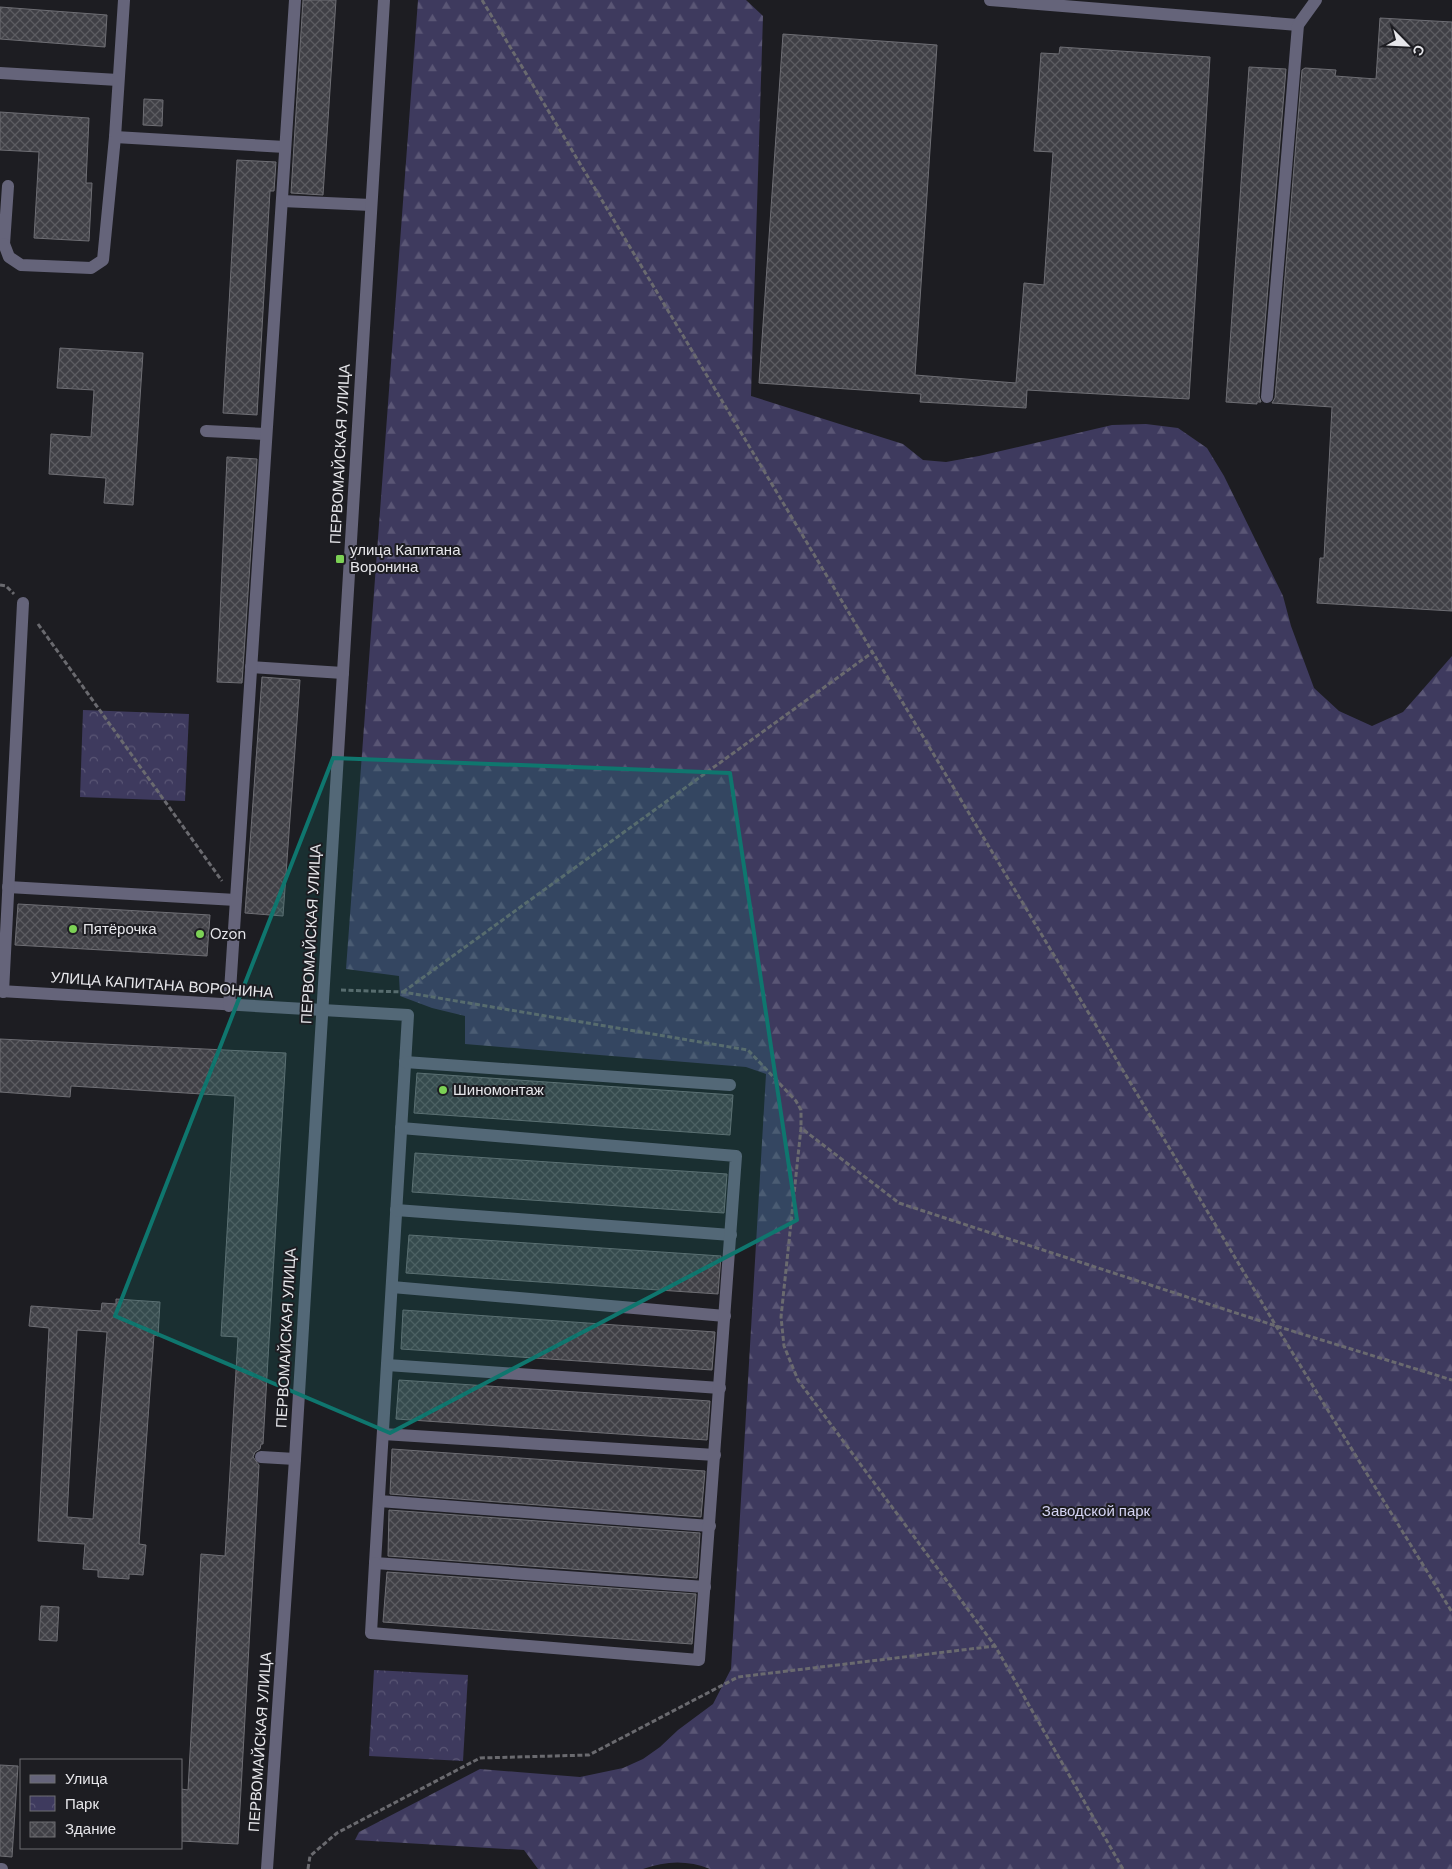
<svg xmlns="http://www.w3.org/2000/svg" width="1452" height="1869" viewBox="0 0 1452 1869" font-family="'DM Sans',sans-serif">
<style>
.forest{fill:url(#forest-firs)}
.park{fill:url(#park-crowns)}
.building{fill:url(#building-cross-hatch);stroke:#6e6e74;fill-rule:evenodd}
.lines{fill:none;stroke-linecap:round;stroke-linejoin:round}
.path{stroke:#6a6a6f;stroke-width:3;stroke-dasharray:5 2.5;stroke-linecap:butt}
.minor{stroke:#65647a;stroke-width:12}
.marked{fill:#0f766e;fill-opacity:0.2;stroke:#0f766e;stroke-width:4;stroke-linejoin:round}
.poi-dot{fill:#7cd155;stroke:#1d1d22;stroke-width:2}
.labels{text-anchor:middle;stroke-width:4;stroke-linejoin:round;paint-order:stroke}
.street-label{font-size:15px;fill:#e7e7eb;stroke:#1d1d22}
.poi-label{font-size:15px;fill:#e7e7eb;stroke:#1d1d22;text-anchor:start}
.park-label{font-size:15px;fill:#d5d4f3;stroke:#1d1d22}
</style>
<defs>
<pattern id="forest-firs" width="22" height="20" patternUnits="userSpaceOnUse" patternTransform="scale(1.25)"><rect width="22" height="20" fill="#3e3a5e"/><path d="M5 1l3.5 6h-7zM16 11l3.5 6h-7z" fill="#5a5675"/></pattern>
<pattern id="park-crowns" width="20" height="18" patternUnits="userSpaceOnUse" patternTransform="scale(1.25)"><rect width="20" height="18" fill="#3e3a5e"/><path d="M2 6a3 3 0 1 1 6 0M12 15a3 3 0 1 1 6 0" fill="none" stroke="#5a5675"/></pattern>
<pattern id="building-cross-hatch" width="8" height="8" patternUnits="userSpaceOnUse" patternTransform="scale(1.25)"><rect width="8" height="8" fill="#404046"/><path d="M0 0l8 8M0 8l8-8" fill="none" stroke="#5c5c61"/></pattern>
</defs>
<rect width="100%" height="100%" fill="#1d1d22"/>
<!-- forest -->
<path class="forest" d="M418,0H746L763,16L751,396L903,444L923,460L946,462L979,456L1112,425L1146,424L1178,428L1207,448L1224,476L1283,596L1291,626L1314,688L1339,711L1372,726L1403,712L1452,656V1869H710C687,1860 666,1861 643,1869H538L524,1850L355,1840L359,1832L480,1769L580,1777L623,1768L643,1759L660,1747L678,1730L713,1704L731,1669L766,1074L746,1067L465,1044V1016L432,1008L400,996L399,976L346,969Z"/>
<!-- park -->
<g class="park">
<polygon points="83,710 189,714 185,801 80,797"/>
<polygon points="374,1670 468,1675 463,1761 369,1756"/>
</g>
<!-- building -->
<g class="building">
<polygon points="303,0 336,0 323,195 291,193"/>
<polygon points="0,7 107,15 105,47 0,39"/>
<polygon points="1380,18 1452,22 1452,611 1317,603 1320,558 1324,558 1332,407 1272,403 1275,398 1302,70 1305,68 1336,70 1335,76 1376,79"/>
<polygon points="783,34 937,45 915,375 1016,383 1024,283 1044,285 1053,152 1034,151 1041,53 1059,54 1060,47 1210,57 1189,399 1027,390 1026,408 920,402 921,394 759,383"/>
<polygon points="1249,67 1286,69 1259,396 1261,402 1257,402 1257,404 1226,402"/>
<polygon points="144,99 163,100 162,126 143,125"/>
<polygon points="0,112 89,118 86,183 92,183 89,241 34,238 39,152 0,150"/>
<polygon points="237,160 276,162 274,191 270,191 257,415 223,413"/>
<polygon points="60,348 143,353 133,505 104,503 106,478 49,474 51,434 91,437 94,390 57,388"/>
<polygon points="227,457 257,459 242,683 217,682"/>
<polygon points="262,677 300,680 283,916 245,913"/>
<polygon points="18,904 210,915 207,956 15,945"/>
<polygon points="0,1039 286,1053 263,1444 261,1444 260,1449 255,1452 253,1457 259,1465 238,1844 181,1841 181,1789 188,1790 201,1554 225,1556 238,1337 221,1336 235,1096 71,1086 70,1097 0,1092"/>
<polygon points="417,1073 733,1095 730,1135 414,1113"/>
<polygon points="415,1153 727,1174 724,1213 412,1192"/>
<polygon points="409,1235 721,1256 718,1294 406,1273"/>
<path d="M116,1299L160,1302L158,1336L154,1335L139,1544L146,1545L143,1575L129,1574V1579L98,1577V1570L83,1569L85,1544L38,1541L49,1328L29,1326L31,1306L101,1311L102,1303L116,1304ZM77,1330L107,1332L93,1519L67,1517Z"/>
<polygon points="403,1310 715,1332 712,1370 401,1349"/>
<polygon points="399,1380 710,1401 707,1440 396,1419"/>
<polygon points="392,1449 705,1471 701,1517 390,1494"/>
<polygon points="389,1510 700,1533 697,1578 388,1556"/>
<polygon points="387,1572 696,1594 692,1644 383,1622"/>
<polygon points="41,1606 59,1607 57,1641 39,1640"/>
<polygon points="0,1765 18,1766 12,1857 0,1856"/>
</g>
<g class="lines">
<!-- path -->
<g class="path">
<polyline points="482,0 1276,1326 1452,1612"/>
<polyline points="0,585 6,586 14,594"/>
<polyline points="38,624 222,881"/>
<polyline points="341,990 403,992 748,1050 796,1101 801,1110 801,1128"/>
<polyline points="403,992 873,652"/>
<polyline points="308,1869 310,1856 337,1833 480,1758 589,1755 738,1677 995,1646"/>
<polyline points="1123,1869 995,1646 798,1380 784,1346 781,1317 801,1128 899,1203 1276,1326 1452,1380"/>
</g>
<!-- minor -->
<g class="minor">
<polyline points="990,0 1298,25"/>
<polyline points="0,73 118,80"/>
<polyline points="115,137 285,147"/>
<polyline points="282,201 371,205"/>
<polyline points="0,244 4,244 8,186"/>
<polyline points="4,244 9,257 21,265 91,268 103,260 115,137 124,0"/>
<polyline points="1267,397 1298,25 1316,0"/>
<polyline points="206,431 266,434"/>
<polyline points="251,667 343,673"/>
<polyline points="8,887 236,900"/>
<polyline points="0,991 408,1015 375,1563 705,1587"/>
<polyline points="3,992 23,603"/>
<polyline points="229,1006 295,0"/>
<polyline points="405,1062 730,1085"/>
<polyline points="396,1210 731,1235"/>
<polyline points="392,1287 725,1316"/>
<polyline points="387,1365 720,1388"/>
<polyline points="383,1434 715,1455"/>
<polyline points="261,1457 295,1459"/>
<polyline points="379,1501 710,1526"/>
<polyline points="375,1563 371,1633 699,1660 736,1156 401,1128"/>
<polyline points="0,1869 2,1869"/>
<polyline points="267,1869 295,1459 384,0"/>
</g>
</g>
<!-- marked area -->
<path class="marked" d="M333,758L730,773L797,1220L390,1433L115,1316Z"/>
<!-- markers -->
<g class="poi-dot">
<rect x="335" y="554" width="10" height="10" rx="2.5"/>
<circle cx="73" cy="929" r="5"/>
<circle cx="200" cy="934" r="5"/>
<circle cx="443" cy="1090" r="5"/>
</g>
<g class="labels">
<!-- street labels -->
<g class="street-label">
<text transform="translate(340 454) rotate(-87)" y="5">ПЕРВОМАЙСКАЯ УЛИЦА</text>
<text transform="translate(311 934) rotate(-87)" y="5">ПЕРВОМАЙСКАЯ УЛИЦА</text>
<text transform="translate(162 985) rotate(4)" y="5">УЛИЦА КАПИТАНА ВОРОНИНА</text>
<text transform="translate(286 1338) rotate(-87)" y="5">ПЕРВОМАЙСКАЯ УЛИЦА</text>
<text transform="translate(260 1742) rotate(-86)" y="5">ПЕРВОМАЙСКАЯ УЛИЦА</text>
</g>
<!-- poi labels -->
<g class="poi-label">
<text x="350" y="555">улица Капитана<tspan x="350" dy="17">Воронина</tspan></text>
<text x="83" y="934">Пятёрочка</text>
<text x="210" y="939">Ozon</text>
<text x="453" y="1095">Шиномонтаж</text>
</g>
<!-- park labels -->
<g class="park-label">
<text x="1096" y="1516">Заводской парк</text>
</g>
</g>
<!-- legend -->
<rect x="20" y="1759" width="162" height="90" fill="#1d1d22" stroke="#6e6e72"/>
<rect x="30" y="1775" width="25" height="8" fill="#65647a" stroke="#6e6e72"/>
<text x="65" y="1784" font-size="15" fill="#e7e7eb">Улица</text>
<rect x="30" y="1796" width="25" height="15" fill="url(#park-crowns)" stroke="#6e6e72"/>
<text x="65" y="1809" font-size="15" fill="#e7e7eb">Парк</text>
<rect x="30" y="1822" width="25" height="15" fill="url(#building-cross-hatch)" stroke="#6e6e72"/>
<text x="65" y="1834" font-size="15" fill="#e7e7eb">Здание</text>
<!-- north arrow -->
<g transform="translate(1407 45) rotate(114)" stroke="#1d1d22" stroke-width="4" paint-order="stroke">
<path d="M0-4L9 19L0 12L-9 19Z" fill="#e7e7eb"/>
<text y="-8" font-size="14" font-weight="bold" text-anchor="middle" fill="#e7e7eb">С</text>
</g>
</svg>
